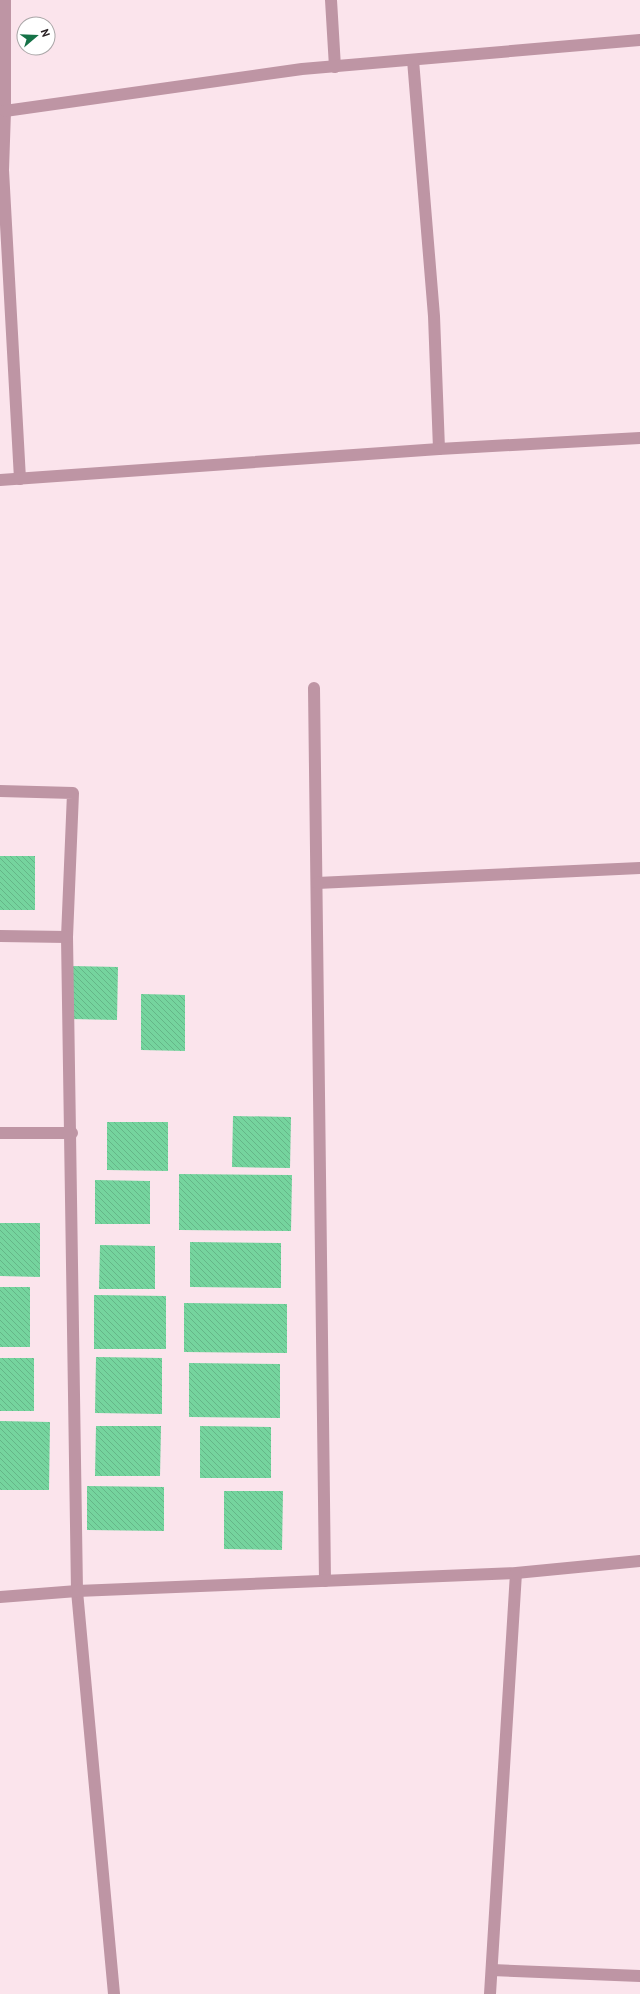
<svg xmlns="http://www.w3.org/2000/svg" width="640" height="1994" viewBox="0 0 640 1994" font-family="'PT Sans',sans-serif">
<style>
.building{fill:url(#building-back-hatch)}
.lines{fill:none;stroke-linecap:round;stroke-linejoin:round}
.minor{stroke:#be95a4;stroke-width:12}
</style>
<defs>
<pattern id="building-back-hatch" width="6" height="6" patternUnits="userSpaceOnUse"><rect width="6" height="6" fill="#75d49e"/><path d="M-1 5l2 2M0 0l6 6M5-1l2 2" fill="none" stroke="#65b688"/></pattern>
</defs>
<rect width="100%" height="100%" fill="#fbe4ec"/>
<!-- building -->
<g class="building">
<rect x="0" y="856" width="35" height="54"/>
<polygon points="72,966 118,967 117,1020 71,1019"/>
<polygon points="141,994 185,995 185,1051 141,1050"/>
<polygon points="233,1116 291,1117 290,1168 232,1167"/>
<polygon points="107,1122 168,1122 168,1171 107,1170"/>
<polygon points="179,1174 292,1175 291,1231 179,1230"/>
<polygon points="95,1180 150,1181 150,1224 95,1224"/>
<polygon points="0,1223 40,1223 40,1277 0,1276"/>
<polygon points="190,1242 281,1243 281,1288 190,1287"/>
<polygon points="100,1245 155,1246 155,1289 99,1289"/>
<rect x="0" y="1287" width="30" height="60"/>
<polygon points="94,1295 166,1296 166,1349 94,1349"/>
<polygon points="184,1303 287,1304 287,1353 184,1352"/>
<polygon points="96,1357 162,1358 162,1414 95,1413"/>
<rect x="0" y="1358" width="34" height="53"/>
<polygon points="189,1363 280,1364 280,1418 189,1417"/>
<polygon points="0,1421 50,1422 49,1490 0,1490"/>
<polygon points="96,1426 161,1426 160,1476 95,1476"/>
<polygon points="200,1426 271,1427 271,1478 200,1478"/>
<polygon points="87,1486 164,1487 164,1531 87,1530"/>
<polygon points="224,1491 283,1491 282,1550 224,1549"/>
</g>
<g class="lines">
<!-- minor -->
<g class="minor">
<polyline points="5,0 5,111 3,170 20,479"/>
<polyline points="331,0 335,67"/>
<polyline points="413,60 434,316 439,449"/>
<polyline points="5,111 302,69 640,40"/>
<polyline points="0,480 439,449 640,438"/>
<polyline points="314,688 325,1581"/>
<polyline points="0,791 73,793 67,937 77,1591 114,1994"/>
<polyline points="317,883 640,868"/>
<polyline points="0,936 67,937"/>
<polyline points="0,1133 72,1133"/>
<polyline points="0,1597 77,1591 516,1573 640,1561"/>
<polyline points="492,1970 640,1976"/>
<polyline points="490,1994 516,1573"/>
</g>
</g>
<!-- north arrow -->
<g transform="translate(36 36) rotate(71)"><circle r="19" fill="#ffffff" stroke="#a9a6a7"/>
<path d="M0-3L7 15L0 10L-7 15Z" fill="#157247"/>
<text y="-6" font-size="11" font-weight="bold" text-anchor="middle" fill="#292124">N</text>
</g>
</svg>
